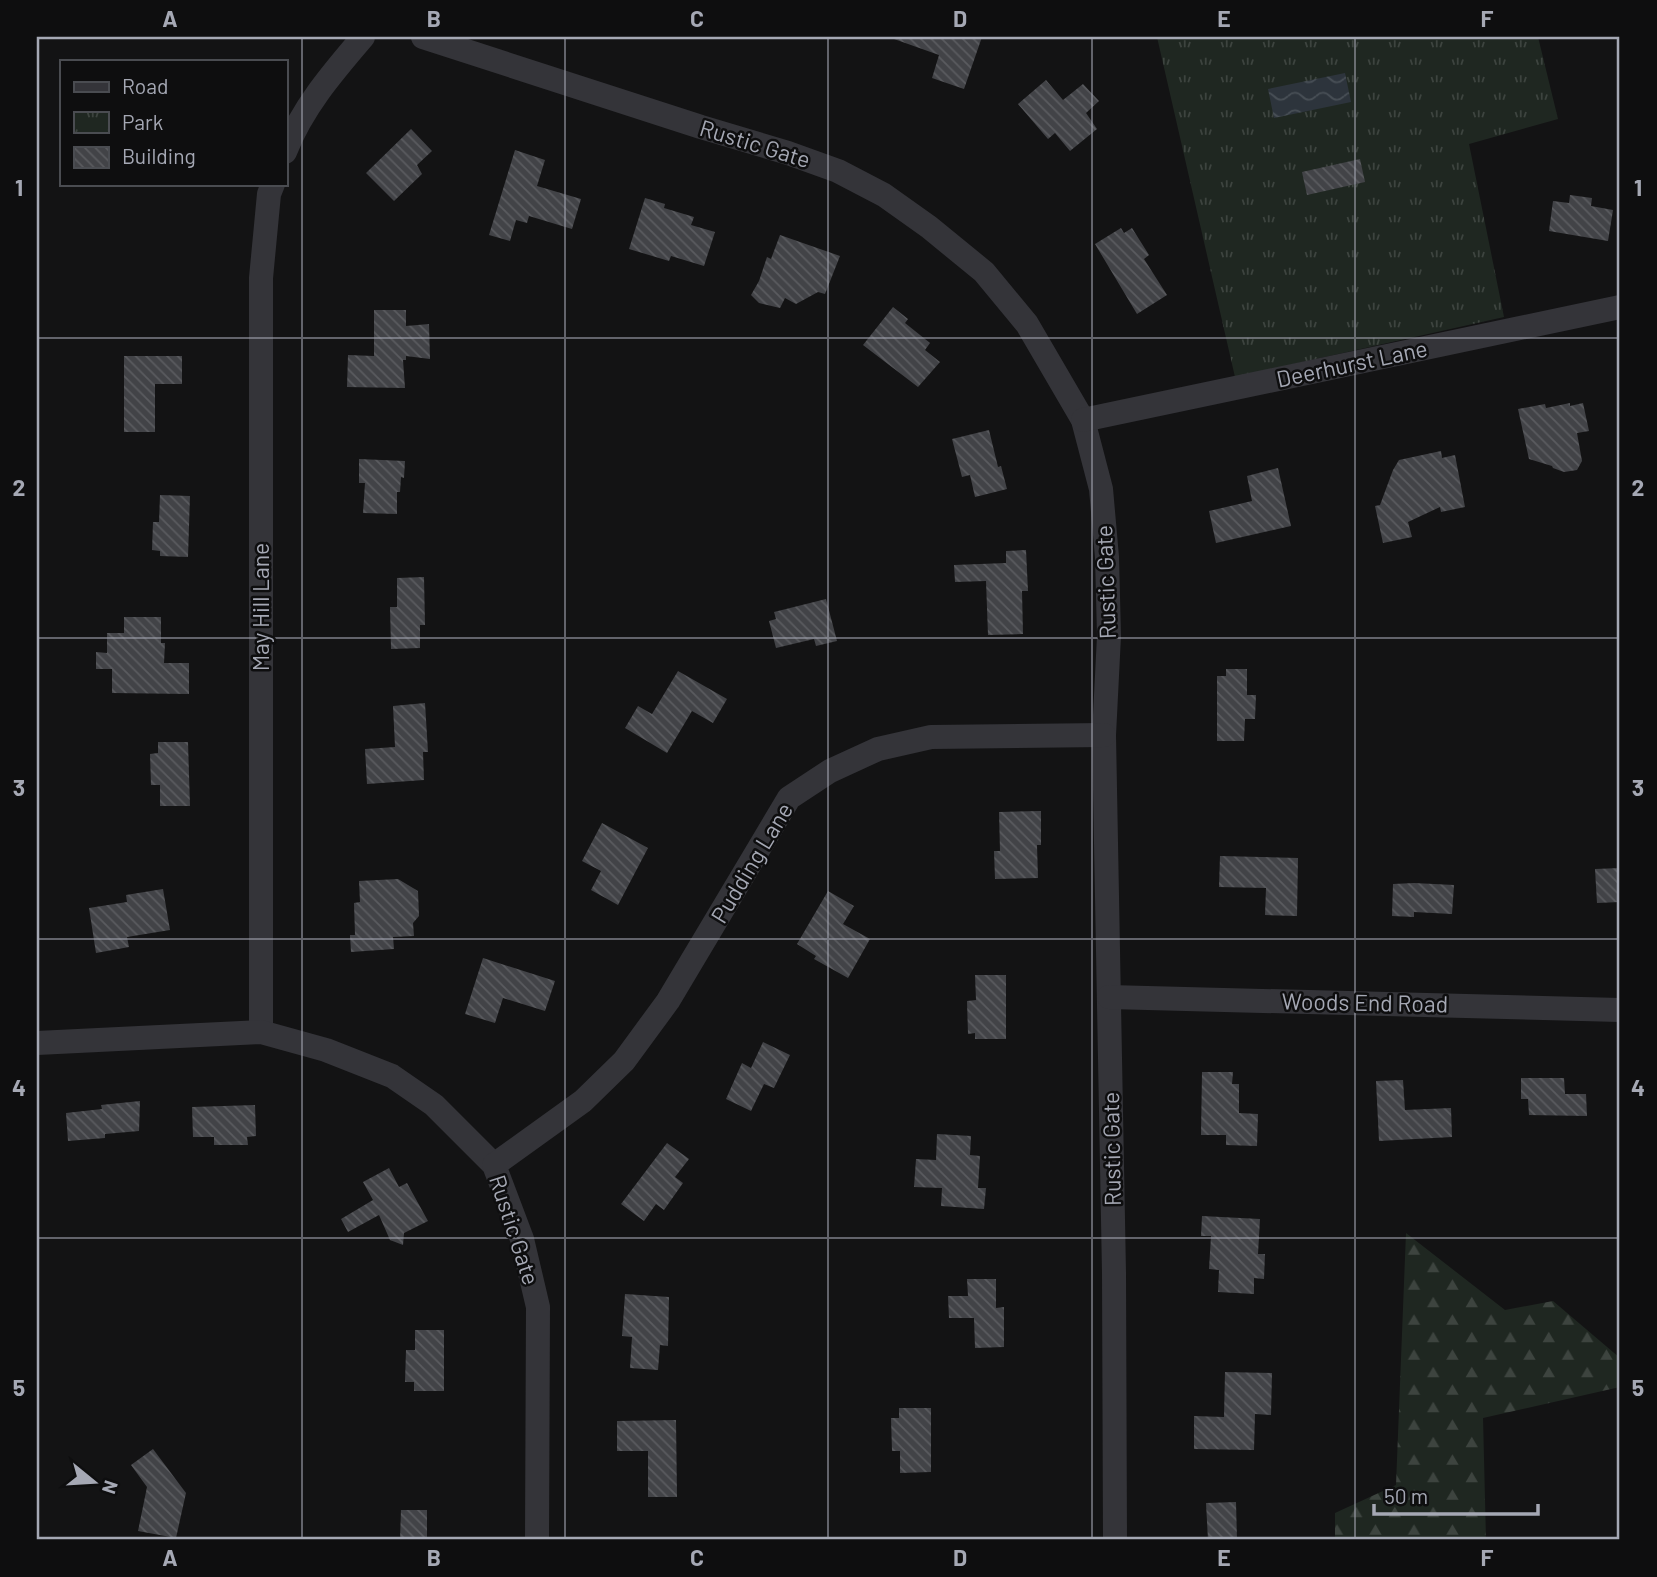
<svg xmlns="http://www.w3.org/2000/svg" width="1657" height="1577" viewBox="0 0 1657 1577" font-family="Barlow,sans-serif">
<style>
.forest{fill:url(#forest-firs)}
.park{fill:url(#park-tufts)}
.water{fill:url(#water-waves)}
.building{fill:url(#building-back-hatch)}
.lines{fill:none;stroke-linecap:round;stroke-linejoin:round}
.street{stroke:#343439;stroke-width:24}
.grid{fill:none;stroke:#a5a8b4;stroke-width:2;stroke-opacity:0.55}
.labels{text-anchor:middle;stroke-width:5;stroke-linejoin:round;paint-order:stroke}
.street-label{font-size:23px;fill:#a5a8b4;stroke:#0e0e0f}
.neatline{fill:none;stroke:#a5a8b4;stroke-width:2.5}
.grid-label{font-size:23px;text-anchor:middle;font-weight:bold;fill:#a5a8b4}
</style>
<defs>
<pattern id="forest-firs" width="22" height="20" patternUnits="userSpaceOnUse" patternTransform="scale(1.75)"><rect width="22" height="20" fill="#1f2721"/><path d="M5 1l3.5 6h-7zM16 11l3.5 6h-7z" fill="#3d443f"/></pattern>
<pattern id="park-tufts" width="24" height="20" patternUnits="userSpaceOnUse" patternTransform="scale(1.75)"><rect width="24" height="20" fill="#1f2721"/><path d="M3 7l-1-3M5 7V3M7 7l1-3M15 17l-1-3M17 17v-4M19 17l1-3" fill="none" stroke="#3d443f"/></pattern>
<pattern id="water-waves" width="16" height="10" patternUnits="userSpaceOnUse" patternTransform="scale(1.75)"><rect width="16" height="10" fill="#2d343c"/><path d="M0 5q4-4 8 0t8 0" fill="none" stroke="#484f56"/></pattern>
<pattern id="building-back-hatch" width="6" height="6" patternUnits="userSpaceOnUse" patternTransform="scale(1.75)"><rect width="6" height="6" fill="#424347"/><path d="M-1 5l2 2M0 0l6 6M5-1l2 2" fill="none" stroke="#5a5b5f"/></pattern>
</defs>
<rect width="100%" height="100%" fill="#131314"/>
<!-- forest -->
<polygon class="forest" points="1406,1233 1505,1310 1553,1301 1620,1358 1620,1387 1483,1418 1486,1540 1335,1540 1335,1513 1396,1485"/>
<!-- park -->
<polygon class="park" points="1157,37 1538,37 1558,119 1469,144 1504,317 1235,377"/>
<!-- water -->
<polygon class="water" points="1345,73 1351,102 1274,118 1268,89"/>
<!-- building -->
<g class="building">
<polygon points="894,37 982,37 964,89 932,78 939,55 894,39"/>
<polygon points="1046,80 1063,100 1083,84 1099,101 1086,113 1097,129 1070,151 1055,133 1048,139 1018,104"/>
<polygon points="411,129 432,151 417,165 422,174 394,201 366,173"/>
<polygon points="515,150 545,160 537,186 581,199 572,229 529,216 527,223 516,220 510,241 489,235"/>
<polygon points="1360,159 1365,182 1307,195 1302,172"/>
<polygon points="1570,195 1592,198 1591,206 1613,210 1608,241 1549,231 1553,201 1569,203"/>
<polygon points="645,198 665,204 664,208 694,217 691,225 715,232 704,266 671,256 669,261 629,249"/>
<polygon points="1121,228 1124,233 1132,228 1149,255 1144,259 1167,295 1137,314 1095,244"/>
<polygon points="780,235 840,256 825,294 818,292 796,304 785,298 780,308 759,303 751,295 759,281 767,257 771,259"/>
<polygon points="893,307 908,319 905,323 930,343 925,350 940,362 918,387 863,345"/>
<polygon points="374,310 406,310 406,326 429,324 430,359 406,356 406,360 403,360 405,388 347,387 348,355 374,356"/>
<polygon points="124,356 182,356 182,384 155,384 155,432 124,432"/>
<polygon points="1570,403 1570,406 1583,403 1589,431 1577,433 1582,461 1577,470 1564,472 1553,468 1552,466 1529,459 1518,409 1545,404 1546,408"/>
<polygon points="989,430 998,467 1001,466 1007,489 975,497 970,475 962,477 952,439"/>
<polygon points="1441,451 1442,458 1455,455 1465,507 1441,512 1440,507 1408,522 1412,537 1383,543 1375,506 1380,505 1393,470 1399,460"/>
<polygon points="359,459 405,461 404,478 401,477 400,492 397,492 397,514 363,513 365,483 359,483"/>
<polygon points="1278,468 1291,526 1216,543 1209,511 1252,501 1247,476"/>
<polygon points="160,495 190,496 188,557 160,556 160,551 152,550 153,522 159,522"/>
<polygon points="1026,550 1028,591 1022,591 1023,634 988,635 986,581 955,582 954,565 1006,563 1006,551"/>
<polygon points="424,577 425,625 420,625 420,648 391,649 390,607 397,607 397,578"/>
<polygon points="826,599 837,641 816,646 814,639 776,648 769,621 776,619 774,612"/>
<polygon points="124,617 161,617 161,643 165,643 164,663 189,663 189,694 112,693 112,669 96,669 96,652 107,653 107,633 124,633"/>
<polygon points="1226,669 1247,669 1247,695 1256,695 1255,719 1245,719 1244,741 1217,741 1217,676 1226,676"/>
<polygon points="678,671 727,699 713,723 692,711 667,753 625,728 638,706 652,714"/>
<polygon points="425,703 428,752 423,752 424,780 367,784 365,749 395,747 393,706"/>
<polygon points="158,742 188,742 190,806 160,806 160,785 151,785 150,754 158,753"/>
<polygon points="1041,811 1041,845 1037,845 1038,878 995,879 994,851 1000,851 999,812"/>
<polygon points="602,823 648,848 618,905 591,890 601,871 582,861"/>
<polygon points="1220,856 1298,858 1297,916 1265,915 1266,888 1219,887"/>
<polygon points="1620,868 1620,902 1597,903 1595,869"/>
<polygon points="398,879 418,891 419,916 413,923 414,936 393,937 394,949 351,952 350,935 355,935 354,903 360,902 359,881"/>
<polygon points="1414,883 1454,885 1452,914 1414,912 1414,917 1392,916 1393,884"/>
<polygon points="163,889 170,930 127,937 129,947 96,953 89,908 127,902 126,895"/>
<polygon points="828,891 854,906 843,924 870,939 848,978 814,959 816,956 797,944"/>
<polygon points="483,958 555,981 545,1011 503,998 495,1023 465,1014"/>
<polygon points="975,975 1006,975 1006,1039 975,1039 975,1033 968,1034 967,1001 976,1000"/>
<polygon points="763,1042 790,1055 774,1088 764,1084 751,1111 726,1099 742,1063 751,1068"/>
<polygon points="1202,1072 1233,1072 1232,1084 1239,1084 1239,1113 1258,1114 1257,1146 1226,1145 1226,1135 1201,1135"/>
<polygon points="1521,1078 1564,1078 1565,1094 1586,1094 1587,1116 1529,1115 1528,1099 1521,1099"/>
<polygon points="1403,1080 1405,1110 1451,1108 1452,1137 1379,1141 1376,1081"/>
<polygon points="140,1101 139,1131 105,1134 105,1138 68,1141 66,1113 102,1109 101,1105"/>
<polygon points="255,1105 256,1136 247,1137 248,1145 214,1145 214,1137 193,1137 192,1107"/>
<polygon points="937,1134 971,1136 970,1155 980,1156 978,1188 986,1188 984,1209 941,1206 942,1188 914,1187 916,1159 936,1160"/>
<polygon points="667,1143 689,1159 675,1177 683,1183 664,1210 656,1204 644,1221 621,1204"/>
<polygon points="389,1168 399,1187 407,1183 428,1221 404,1233 403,1245 390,1240 379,1215 348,1232 341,1219 373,1200 363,1182"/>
<polygon points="1202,1216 1260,1219 1258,1254 1265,1254 1264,1279 1254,1278 1254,1294 1218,1292 1219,1270 1209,1269 1211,1236 1201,1236"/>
<polygon points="967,1279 996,1279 996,1308 1004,1307 1004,1347 975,1348 974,1318 949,1318 948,1296 968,1296"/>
<polygon points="625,1294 669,1297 668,1346 660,1345 658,1370 630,1368 632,1337 622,1336"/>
<polygon points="415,1330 444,1330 444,1391 414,1391 414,1382 405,1382 406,1350 415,1350"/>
<polygon points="1225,1372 1272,1373 1271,1415 1255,1414 1254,1450 1194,1449 1194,1416 1224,1417"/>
<polygon points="899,1408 931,1408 931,1472 900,1473 900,1451 892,1451 891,1418 899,1418"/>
<polygon points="676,1420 677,1497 648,1497 648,1451 617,1451 617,1421"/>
<polygon points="153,1449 186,1493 176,1538 138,1531 147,1487 131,1465"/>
<polygon points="1236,1502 1237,1540 1208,1540 1206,1503"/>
<polygon points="401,1510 427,1510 427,1540 400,1540"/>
</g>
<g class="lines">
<!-- street -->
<g class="street">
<polyline points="423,37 701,127 788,153 838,171 884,195 929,227 984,272 1027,324 1083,420 1101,489 1107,557 1109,636 1104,735 1114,1273 1115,1540"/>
<path d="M285,152C302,108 333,72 363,37"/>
<polyline points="1083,420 1620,307"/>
<polyline points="1109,997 1620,1010"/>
<polyline points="261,1032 261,278 269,194 273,184"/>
<polyline points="37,1043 261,1032 326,1050 392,1076 434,1105 494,1165 522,1239 538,1307 537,1540"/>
<polyline points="494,1165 583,1101 624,1061 668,1001 789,798 830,771 878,749 931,737 1104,735"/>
</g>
</g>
<!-- grid -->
<path class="grid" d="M302,37V1540M565,37V1540M828,37V1540M1092,37V1540M1355,37V1540M37,338H1620M37,638H1620M37,939H1620M37,1238H1620"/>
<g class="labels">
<!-- street labels -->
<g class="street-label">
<text transform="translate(755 144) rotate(17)" y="8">Rustic Gate</text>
<text transform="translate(1352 364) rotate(-12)" y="8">Deerhurst Lane</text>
<text transform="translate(1106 582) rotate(-92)" y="8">Rustic Gate</text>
<text transform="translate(261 607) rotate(-90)" y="8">May Hill Lane</text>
<text transform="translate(752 863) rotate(-59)" y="8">Pudding Lane</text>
<text transform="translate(1365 1003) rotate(1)" y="8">Woods End Road</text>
<text transform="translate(1112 1149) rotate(-91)" y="8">Rustic Gate</text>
<text transform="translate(514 1230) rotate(72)" y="8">Rustic Gate</text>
</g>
</g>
<!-- border -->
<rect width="1657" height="1577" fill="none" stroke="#0e0e0f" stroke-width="77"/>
<!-- legend -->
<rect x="60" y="60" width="228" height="126" fill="#0e0e0f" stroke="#4a4c51" stroke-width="2"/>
<rect x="74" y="82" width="35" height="10" fill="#343439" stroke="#4a4c51" stroke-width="2"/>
<text x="122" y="94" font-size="21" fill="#a5a8b4">Road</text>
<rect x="74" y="112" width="35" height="21" fill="url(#park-tufts)" stroke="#4a4c51" stroke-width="2"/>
<text x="122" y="130" font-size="21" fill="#a5a8b4">Park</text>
<rect x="74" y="147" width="35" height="21" fill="url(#building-back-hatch)" stroke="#4a4c51" stroke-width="2"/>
<text x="122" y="164" font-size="21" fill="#a5a8b4">Building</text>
<!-- north arrow -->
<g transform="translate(94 1482) rotate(108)" stroke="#0e0e0f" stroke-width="5" paint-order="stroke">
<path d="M0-5L12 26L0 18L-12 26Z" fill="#a5a8b4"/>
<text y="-10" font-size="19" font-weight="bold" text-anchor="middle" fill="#a5a8b4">N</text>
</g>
<!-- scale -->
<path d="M1374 1504v10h164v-10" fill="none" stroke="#a5a8b4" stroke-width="3.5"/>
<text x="1384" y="1504" font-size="21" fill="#a5a8b4" stroke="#0e0e0f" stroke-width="5" paint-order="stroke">50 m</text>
<rect x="38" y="38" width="1580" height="1500" class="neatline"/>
<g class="grid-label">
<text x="170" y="27">A</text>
<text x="434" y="27">B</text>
<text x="697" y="27">C</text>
<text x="960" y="27">D</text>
<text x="1224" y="27">E</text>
<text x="1487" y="27">F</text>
<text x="19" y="196">1</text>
<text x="1638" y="196">1</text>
<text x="19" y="496">2</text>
<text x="1638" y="496">2</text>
<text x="19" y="796">3</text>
<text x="1638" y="796">3</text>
<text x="19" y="1096">4</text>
<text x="1638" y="1096">4</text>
<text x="19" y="1396">5</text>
<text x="1638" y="1396">5</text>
<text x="170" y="1566">A</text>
<text x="434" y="1566">B</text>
<text x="697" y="1566">C</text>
<text x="960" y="1566">D</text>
<text x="1224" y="1566">E</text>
<text x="1487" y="1566">F</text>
</g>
</svg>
